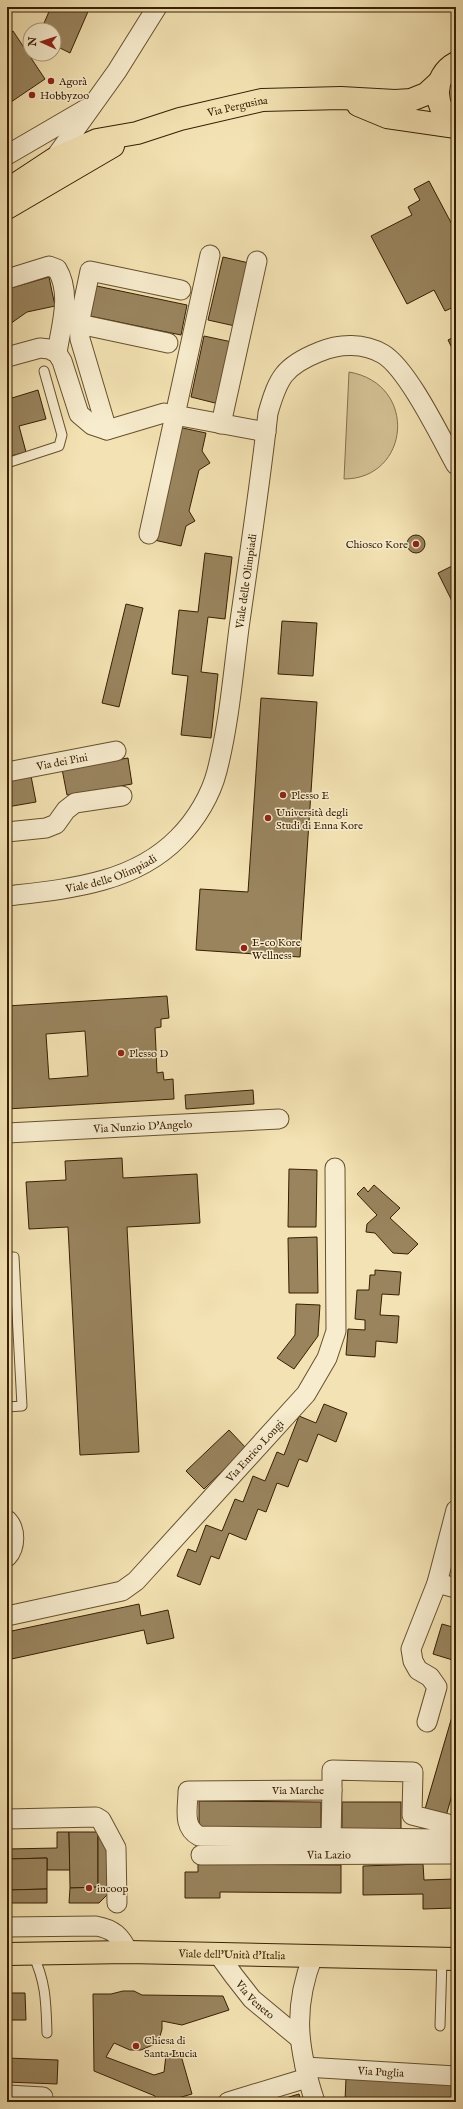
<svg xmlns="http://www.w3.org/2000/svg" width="463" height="2109" viewBox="0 0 463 2109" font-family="'IM FELL English',serif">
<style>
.green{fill:#d3c195;stroke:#86704c}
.building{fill:#99845e;stroke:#381f02;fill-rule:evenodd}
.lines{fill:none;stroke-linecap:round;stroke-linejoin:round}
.service-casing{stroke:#67502e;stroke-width:11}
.minor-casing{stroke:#67502e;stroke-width:21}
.primary-casing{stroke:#381f02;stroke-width:24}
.service{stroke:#f7ecce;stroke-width:9}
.minor{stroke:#f7ecce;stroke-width:19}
.primary{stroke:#f3e2b3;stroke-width:22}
.poi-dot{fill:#8f2418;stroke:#f7ecce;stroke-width:1.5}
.labels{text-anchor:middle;stroke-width:3;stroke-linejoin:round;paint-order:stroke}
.poi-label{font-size:11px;fill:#381f02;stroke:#f7ecce;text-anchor:start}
.street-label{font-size:11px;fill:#381f02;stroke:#f7ecce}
</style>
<rect width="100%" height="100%" fill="#f3e2b3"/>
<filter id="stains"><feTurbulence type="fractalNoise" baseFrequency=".005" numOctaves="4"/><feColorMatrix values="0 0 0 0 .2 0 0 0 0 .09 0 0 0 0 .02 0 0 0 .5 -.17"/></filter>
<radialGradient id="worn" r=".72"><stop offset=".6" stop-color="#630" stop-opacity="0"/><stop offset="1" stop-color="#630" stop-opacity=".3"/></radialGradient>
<!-- green -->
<path class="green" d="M349,372C419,384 410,479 344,479Z"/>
<!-- building -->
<g class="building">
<polygon points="51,7 90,7 70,53 54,45 54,30 41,30"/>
<polygon points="13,31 45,79 11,102 7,95 7,35"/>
<polygon points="429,181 456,232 456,306 445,311 434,290 407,304 371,236 412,215 408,207 420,200 414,189"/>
<polygon points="223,257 249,263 235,326 208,320"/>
<polygon points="49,277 55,306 27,312 7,326 7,291 11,288"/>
<polygon points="92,285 187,305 181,335 85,315"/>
<polygon points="204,336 232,342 219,404 191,397"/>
<polygon points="456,336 456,356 448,340"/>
<polygon points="7,382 12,398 38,390 46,419 19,426 26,452 7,457"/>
<polygon points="178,427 206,433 202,451 210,463 199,470 189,511 195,521 186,526 181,546 154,540"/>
<circle cx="416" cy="544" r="9"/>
<polygon points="205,553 232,557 225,619 208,617 201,672 218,674 211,738 181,735 188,676 172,674 179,610 198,612"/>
<polygon points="456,564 456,609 438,573"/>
<polygon points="126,604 143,608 119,707 102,703"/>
<polygon points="282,621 317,623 313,676 278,674"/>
<polygon points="261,698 317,702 300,957 196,950 200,889 248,892"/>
<polygon points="128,758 132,784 67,795 62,769"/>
<polygon points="31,776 36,802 7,807 7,781"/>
<path d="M167,996L169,1018L161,1019V1027L155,1028L157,1073L163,1072L164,1080L173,1079L174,1099L7,1109V1006ZM85,1031L88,1076L49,1079L46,1034Z"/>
<polygon points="253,1090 254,1104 186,1109 185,1095"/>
<polygon points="122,1158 123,1178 197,1174 200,1223 127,1227 139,1452 80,1455 68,1227 29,1229 26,1182 66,1180 65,1161"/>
<polygon points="289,1169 317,1170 316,1227 288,1227"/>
<polygon points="374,1185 400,1208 390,1218 418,1244 408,1254 393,1253 375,1233 366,1232 367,1224 377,1215 357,1194 364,1187 368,1192"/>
<polygon points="317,1237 318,1293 289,1293 288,1238"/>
<polygon points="375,1270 401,1272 399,1295 382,1294 380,1315 399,1316 397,1343 376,1341 375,1357 346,1355 348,1329 365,1330 365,1320 355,1319 357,1290 369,1290 370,1275 375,1275"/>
<polygon points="296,1304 320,1305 318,1336 294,1369 277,1358 295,1335"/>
<polygon points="324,1404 347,1413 336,1442 318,1434 307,1462 299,1459 288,1487 277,1483 266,1512 258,1509 246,1540 229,1533 219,1559 211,1556 200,1585 177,1576 188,1549 196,1552 206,1525 222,1531 235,1499 243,1502 253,1476 265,1481 277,1452 284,1455 299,1416 316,1423"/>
<polygon points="229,1430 246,1448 204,1489 186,1471"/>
<polygon points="139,1604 141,1616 168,1610 174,1638 147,1644 144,1630 7,1660 7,1632"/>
<polygon points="442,1624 456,1628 456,1661 433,1654"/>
<polygon points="456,1703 456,1781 446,1816 425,1809"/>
<polygon points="199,1801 321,1802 321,1830 199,1829"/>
<rect x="342" y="1802" width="59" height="29"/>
<polygon points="57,1832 69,1832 70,1870 47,1870 47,1858 7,1859 7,1849 57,1848"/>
<polygon points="69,1832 98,1832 98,1887 70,1888"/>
<polygon points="98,1832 109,1849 110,1892 99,1903 69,1903 70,1888 98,1887"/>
<polygon points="47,1858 47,1889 7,1890 7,1859"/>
<polygon points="198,1864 341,1865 341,1893 220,1892 220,1898 185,1898 185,1872 198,1872"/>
<polygon points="423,1864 424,1880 455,1879 456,1908 423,1909 423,1894 363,1895 363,1866"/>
<polygon points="47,1889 47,1903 7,1903 7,1890"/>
<polygon points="123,1991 134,1991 142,1995 223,1996 229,2010 182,2025 162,2021 162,2029 159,2040 155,2044 141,2050 130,2050 114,2043 106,2057 154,2075 164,2072 166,2055 180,2052 192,2094 164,2102 157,2102 155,2096 94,2071 93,1994 111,1994"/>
<polygon points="7,1993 25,1993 26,2020 7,2020"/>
<polygon points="7,2058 58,2060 57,2084 7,2082"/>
<polygon points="346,2078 456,2085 456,2102 345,2101"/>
<polygon points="299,2094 301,2102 272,2102"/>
</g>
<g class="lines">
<!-- service casing -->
<g class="service-casing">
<g id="service">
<polyline points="7,463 59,446 62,435 44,371"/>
<polyline points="7,1257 14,1257 22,1406 7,1407"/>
<path d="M33,1955C46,1982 46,2003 47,2033"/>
<polyline points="440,2026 442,1959"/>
</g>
</g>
<!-- minor casing -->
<g class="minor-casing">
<g id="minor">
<polyline points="7,155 86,109"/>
<polyline points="54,159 117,71 157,7"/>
<path d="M7,279L49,266L57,269C72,294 61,326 57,353"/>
<polyline points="79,324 168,343"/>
<polyline points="7,357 40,348 49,349 57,353 62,361 79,414 92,425 107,430 164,413 266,432"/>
<polyline points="221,424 257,261"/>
<polyline points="107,430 80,339 79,324 90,271 181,290"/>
<polyline points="149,534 210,255"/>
<path id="s1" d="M7,772L116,751"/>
<polyline points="7,832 46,828 56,824 66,810 75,803 122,796"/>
<path id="s2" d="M7,896C67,889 133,884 178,838C196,820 211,795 217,771C229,724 233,675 239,628C249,557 260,485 268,413C278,378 284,366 319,352C340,343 364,343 383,354C408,369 441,438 456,465"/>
<path id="s3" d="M7,1133L279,1119"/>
<path d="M7,1520C16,1529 16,1547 7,1557"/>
<polyline points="437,1583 456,1588"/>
<path id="s4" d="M7,1616L122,1591L136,1581L306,1394L327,1358L336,1331L335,1168"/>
<polyline points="427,1722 437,1687 430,1677 418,1670 413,1661 411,1649 437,1583 456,1510"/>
<polyline points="7,1819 96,1817 101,1820 116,1848 117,1903"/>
<path d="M456,1826L412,1815L413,1772L332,1770V1790L188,1791C188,1808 182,1827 199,1836L441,1839L456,1845"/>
<polyline points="331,1838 332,1790"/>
<path id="s5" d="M201,1855L451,1854L456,1852"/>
<path d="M7,1927L96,1926C113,1929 121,1936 128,1952"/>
<path id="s6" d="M218,1954L234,1976L252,1999L299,2038"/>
<path d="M313,1956C292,2009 298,2050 315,2102"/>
<path id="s7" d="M305,2067L456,2076"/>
<polyline points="7,2095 43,2097"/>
<polyline points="228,2102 307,2078"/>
</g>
</g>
<!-- primary casing -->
<g class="primary-casing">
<g id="primary">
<path d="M456,63C431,76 433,111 456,124"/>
<polyline points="358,105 387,117 456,127"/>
<path id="s8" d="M7,190L54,159L97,140L137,133L180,119L262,100L341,98L395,101L411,100L426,94L439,82"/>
<polyline points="7,208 113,146"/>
<path id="s9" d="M7,1954L128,1952L456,1959"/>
</g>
</g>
<!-- service -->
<use href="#service" class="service"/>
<!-- minor -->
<use href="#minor" class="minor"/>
<!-- primary -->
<use href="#primary" class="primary"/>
</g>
<!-- markers -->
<g class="poi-dot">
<circle cx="51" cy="81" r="4"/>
<circle cx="32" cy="95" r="4"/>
<circle cx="416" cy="544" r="4"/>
<circle cx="283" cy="795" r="4"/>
<circle cx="268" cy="818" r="4"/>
<circle cx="244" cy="948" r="4"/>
<circle cx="121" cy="1053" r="4"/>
<circle cx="89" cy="1888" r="4"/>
<circle cx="136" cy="2046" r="4"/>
</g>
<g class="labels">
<!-- poi labels -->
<g class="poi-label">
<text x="59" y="85">Agorà</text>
<text x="40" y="99">Hobbyzoo</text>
<text x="408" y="548" text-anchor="end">Chiosco Kore</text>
<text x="291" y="799">Plesso E</text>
<text x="276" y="816">Università degli<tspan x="276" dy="13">Studi di Enna Kore</tspan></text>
<text x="252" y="946">E-co Kore<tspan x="252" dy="13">Wellness</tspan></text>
<text x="129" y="1057">Plesso D</text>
<text x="97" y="1892">incoop</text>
<text x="144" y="2044">Chiesa di<tspan x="144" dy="13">Santa Lucia</tspan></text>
</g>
<!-- street labels -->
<g class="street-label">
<text dy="4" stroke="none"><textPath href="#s8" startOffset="248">Via Pergusina</textPath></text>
<text dy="4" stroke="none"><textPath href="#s2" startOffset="455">Viale delle Olimpiadi</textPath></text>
<text dy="4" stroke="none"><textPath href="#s1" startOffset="56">Via dei Pini</textPath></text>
<text dy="4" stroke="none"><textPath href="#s2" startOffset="107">Viale delle Olimpiadi</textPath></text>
<text dy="4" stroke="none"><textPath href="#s3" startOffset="136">Via Nunzio D'Angelo</textPath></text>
<text dy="4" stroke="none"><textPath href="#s4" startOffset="311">Via Enrico Longi</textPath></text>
<text x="298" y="1794">Via Marche</text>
<text dy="4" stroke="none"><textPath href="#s5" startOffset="128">Via Lazio</textPath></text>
<text dy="4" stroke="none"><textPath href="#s9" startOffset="225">Viale dell'Unità d'Italia</textPath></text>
<text dy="4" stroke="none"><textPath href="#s6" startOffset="59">Via Veneto</textPath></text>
<text dy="4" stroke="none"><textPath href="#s7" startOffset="76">Via Puglia</textPath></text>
</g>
</g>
<!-- margin -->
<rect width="463" height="2109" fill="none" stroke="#f3e2b3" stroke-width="24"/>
<rect x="8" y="8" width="447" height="2093" fill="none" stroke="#381f02" stroke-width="2"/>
<rect x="12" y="12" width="439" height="2085" fill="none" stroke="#381f02"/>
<!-- north arrow -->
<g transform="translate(42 42) rotate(273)"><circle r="19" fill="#f7ecce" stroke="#ab9a7c"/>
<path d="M0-3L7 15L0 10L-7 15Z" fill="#8f2418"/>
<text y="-6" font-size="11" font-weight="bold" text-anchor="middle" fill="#381f02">N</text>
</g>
<rect width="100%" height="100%" filter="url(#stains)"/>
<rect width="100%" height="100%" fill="url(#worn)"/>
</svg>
